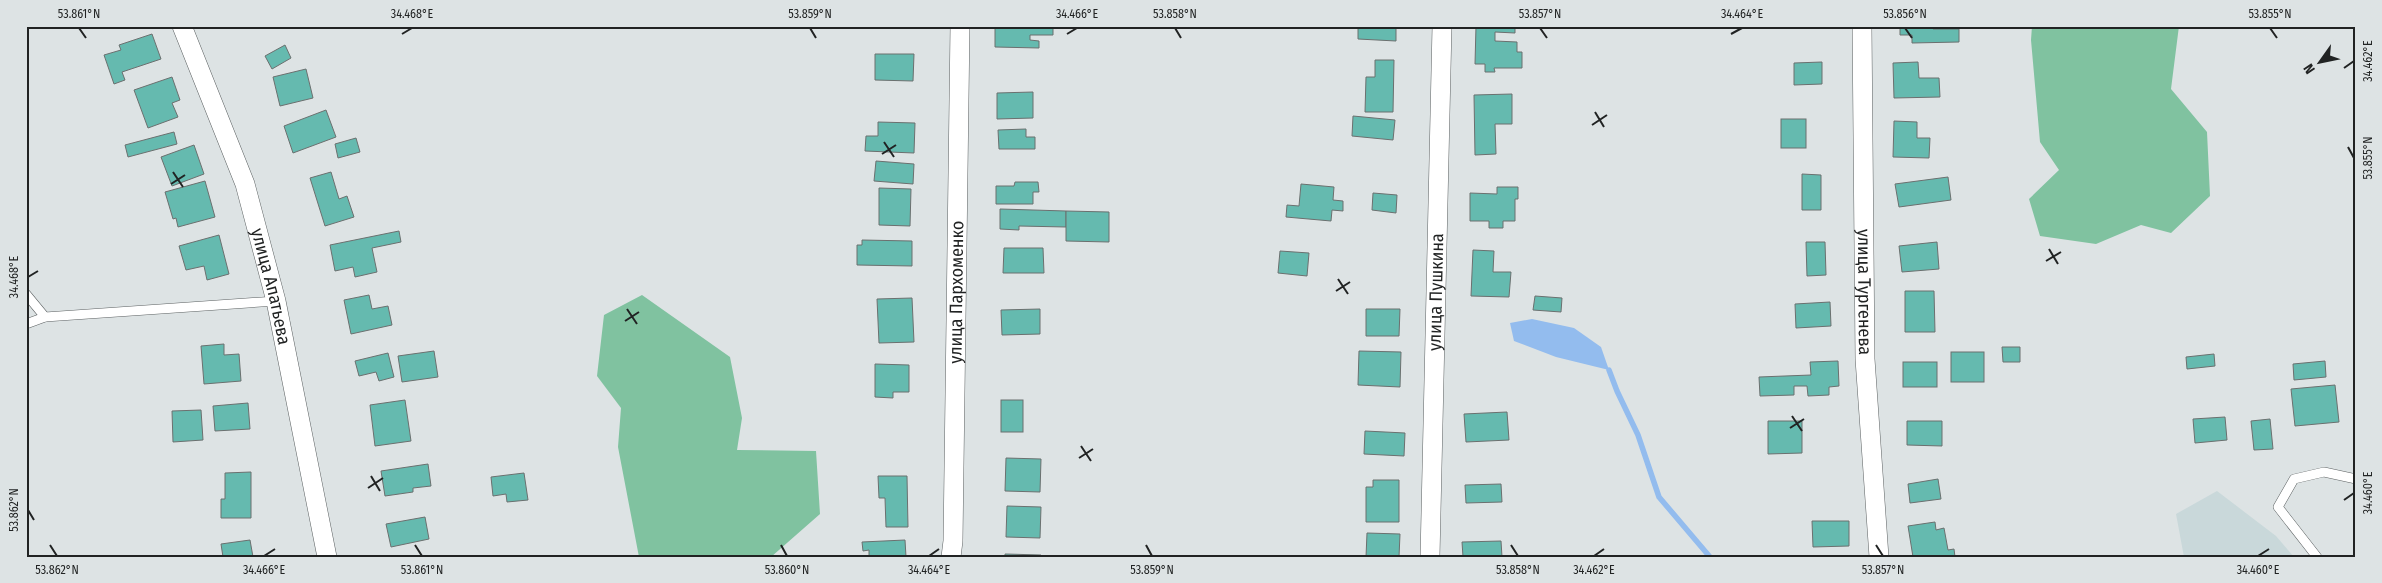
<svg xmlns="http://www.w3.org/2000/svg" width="2382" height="583" viewBox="0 0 2382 583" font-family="'Fira Sans Condensed',sans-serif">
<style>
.built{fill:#c9d8da}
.forest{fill:#80c2a0}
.water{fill:#93bcee}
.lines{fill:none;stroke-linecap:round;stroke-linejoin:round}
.stream{stroke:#93bcee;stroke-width:5.5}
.building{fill:#65baaf;stroke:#6b706f}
.lane-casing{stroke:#5c6162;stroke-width:10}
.street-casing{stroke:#5c6162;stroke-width:20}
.lane{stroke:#fff;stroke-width:9}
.street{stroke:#fff;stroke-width:19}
.ticks{fill:none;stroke:#212323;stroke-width:2}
.labels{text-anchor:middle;stroke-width:4;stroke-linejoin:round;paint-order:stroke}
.street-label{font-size:18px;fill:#212323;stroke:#dde3e4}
.neatline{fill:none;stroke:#212323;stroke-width:2}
.ticks-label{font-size:12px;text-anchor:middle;fill:#212323}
</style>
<rect width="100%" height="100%" fill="#dde3e4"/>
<!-- built -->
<polygon class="built" points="2217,491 2276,536 2294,557 2184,557 2176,514"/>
<!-- forest -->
<g class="forest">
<polygon points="2032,26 2179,26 2171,89 2207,132 2210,196 2171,233 2141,225 2096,244 2040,236 2029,199 2059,170 2040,142 2031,40"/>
<polygon points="642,295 730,357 742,418 737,450 816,451 820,514 771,557 639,557 618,447 621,408 597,376 604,315"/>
</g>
<!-- water -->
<polygon class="water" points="1532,319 1574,328 1601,347 1609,370 1556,357 1514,341 1510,323"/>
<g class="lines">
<!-- stream -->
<polyline class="stream" points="1609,370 1617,391 1638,435 1659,497 1710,557"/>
</g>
<!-- building -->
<g class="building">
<polygon points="995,26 1053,26 1053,35 1030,35 1030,40 1039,41 1039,48 995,47"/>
<polygon points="1358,26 1396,26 1396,41 1358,39"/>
<polygon points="1476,26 1515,26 1515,33 1495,32 1495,41 1517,42 1517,52 1522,52 1522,68 1494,68 1495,72 1485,72 1485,64 1475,64"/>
<polygon points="1900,26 1933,26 1933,29 1959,29 1959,42 1912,43 1912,35 1900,35"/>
<polygon points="152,34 161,59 122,72 125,80 114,84 104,55 121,50 119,45"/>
<polygon points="285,45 291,58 272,69 265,56"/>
<polygon points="875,54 914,54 913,81 875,80"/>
<polygon points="1375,60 1394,60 1393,112 1365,112 1366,77 1375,77"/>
<polygon points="1822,62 1822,84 1794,85 1794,63"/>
<polygon points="1918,62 1919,78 1939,78 1940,97 1894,98 1893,63"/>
<polygon points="306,69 313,98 280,106 273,77"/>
<polygon points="172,77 180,100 172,103 178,117 148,128 134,90"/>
<polygon points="1033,92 1033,118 997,119 997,93"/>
<polygon points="1512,94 1512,124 1495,124 1496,154 1475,155 1474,95"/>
<polygon points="326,110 336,137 293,153 284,126"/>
<polygon points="1353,116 1395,120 1393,140 1352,136"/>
<rect x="1781" y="119" width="25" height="29"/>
<polygon points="1894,121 1917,122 1917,138 1930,138 1929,158 1893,157"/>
<polygon points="878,122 915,123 914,153 865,151 866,136 878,136"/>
<polygon points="1026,129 1026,137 1035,137 1035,149 999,149 998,130"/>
<polygon points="174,132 177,144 128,157 125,145"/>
<polygon points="356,138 360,152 338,158 335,144"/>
<polygon points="194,145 204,174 172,186 161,157"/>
<polygon points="876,161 914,164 913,184 874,181"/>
<polygon points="331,172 339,199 347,196 354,217 325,226 310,178"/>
<polygon points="1802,174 1821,175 1821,210 1802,210"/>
<polygon points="1948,177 1951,200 1899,207 1895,184"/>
<polygon points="205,181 215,217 178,227 176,218 173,219 165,192"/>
<polygon points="1015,182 1038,182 1039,192 1033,192 1033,204 996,204 996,186 1014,186"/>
<polygon points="1301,184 1334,187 1333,200 1343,201 1343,211 1332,210 1331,221 1286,217 1287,205 1299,206"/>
<polygon points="1497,187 1518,187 1518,199 1515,199 1515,221 1503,221 1503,228 1489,228 1489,221 1470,221 1470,193 1497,194"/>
<polygon points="879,188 911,189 910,226 879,225"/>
<polygon points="1373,193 1397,195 1396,213 1372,210"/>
<polygon points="1000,209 1066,211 1066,227 1019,226 1019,230 1000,229"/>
<polygon points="1066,211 1109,212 1109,242 1066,241"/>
<polygon points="399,231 401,242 372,248 377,272 355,277 353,267 335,271 330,245"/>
<polygon points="219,235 229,274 207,280 204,266 186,270 179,246"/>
<polygon points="862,240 912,241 912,266 857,265 857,245 862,245"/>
<polygon points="1806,242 1825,242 1826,275 1807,276"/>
<polygon points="1937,242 1939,269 1902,272 1899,246"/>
<polygon points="1004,248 1043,248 1044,273 1003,273"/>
<polygon points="1473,250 1494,251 1493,272 1511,272 1509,297 1471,296"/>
<polygon points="1280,251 1309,253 1307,276 1278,273"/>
<polygon points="1905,291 1934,291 1935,332 1905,332"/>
<polygon points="369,295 372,309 388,306 392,325 351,334 344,300"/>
<polygon points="1535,296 1562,298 1561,312 1533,310"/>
<polygon points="912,298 914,342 879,343 877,299"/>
<polygon points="1830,302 1831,326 1796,328 1795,304"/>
<polygon points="1040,309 1040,334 1002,335 1001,310"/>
<polygon points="1366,309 1400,309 1399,336 1366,336"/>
<polygon points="224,344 224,355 239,354 241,381 204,384 201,346"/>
<polygon points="2002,347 2020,347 2020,362 2003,362"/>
<polygon points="434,351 438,377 402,382 398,356"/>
<polygon points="1359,351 1401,352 1400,387 1358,385"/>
<rect x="1951" y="352" width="33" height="30"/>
<polygon points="388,353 394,377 379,381 376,372 359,376 355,361"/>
<polygon points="2214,354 2215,366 2187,369 2186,357"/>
<polygon points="1838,361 1839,386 1829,387 1829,395 1808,396 1807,386 1794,386 1794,395 1760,396 1759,377 1811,375 1810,362"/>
<polygon points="2325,361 2326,377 2294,380 2293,364"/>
<rect x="1903" y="362" width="34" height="25"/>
<polygon points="875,364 909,365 909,392 893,392 893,398 875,397"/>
<polygon points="2335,385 2339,422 2295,426 2291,389"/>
<polygon points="405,400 411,441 375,446 370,405"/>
<rect x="1001" y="400" width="22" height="32"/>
<polygon points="248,403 250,429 215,431 213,406"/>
<polygon points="201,410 203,440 173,442 172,411"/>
<polygon points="1507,412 1509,440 1466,442 1464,414"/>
<polygon points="2225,417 2227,440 2195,443 2193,419"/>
<polygon points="2270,419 2273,449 2254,450 2251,421"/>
<polygon points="1768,421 1802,421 1802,453 1768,454"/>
<polygon points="1907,421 1942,421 1942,446 1907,445"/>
<polygon points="1365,431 1405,433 1404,456 1364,454"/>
<polygon points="1006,458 1041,459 1040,492 1005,491"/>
<polygon points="428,464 431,486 413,488 413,492 385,496 381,471"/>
<polygon points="251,472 251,518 221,518 221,499 225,499 225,473"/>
<polygon points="524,473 528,500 507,502 506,494 493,496 491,477"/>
<polygon points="878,476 907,476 908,527 886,527 885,498 879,498"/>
<polygon points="1938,479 1941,499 1910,503 1908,484"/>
<polygon points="1373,480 1399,480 1399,522 1366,522 1366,487 1373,487"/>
<polygon points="1501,484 1502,502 1466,503 1465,485"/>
<polygon points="1007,506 1041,507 1040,538 1006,537"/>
<polygon points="425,517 429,539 391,547 386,524"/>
<polygon points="1812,521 1849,521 1849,546 1813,547"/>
<polygon points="1935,522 1936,530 1944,528 1948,550 1954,549 1955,557 1913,557 1908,526"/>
<polygon points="1367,533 1400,534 1399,557 1366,557"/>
<polygon points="250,540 253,557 223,557 221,544"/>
<polygon points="905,540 906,557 869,557 869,550 863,551 862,542"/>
<polygon points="1501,541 1502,557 1463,557 1462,542"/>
<polygon points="1005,554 1041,555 1041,557 1005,557"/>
</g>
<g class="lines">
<!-- lane casing -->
<g class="lane-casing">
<g id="lane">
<polyline points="26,294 45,317"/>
<polyline points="26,324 45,317 276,301"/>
<polyline points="2317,557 2278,507 2294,479 2324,472 2356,479"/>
</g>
</g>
<!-- street casing -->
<g class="street-casing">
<g id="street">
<path id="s1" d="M182,26L245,184L276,301L327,557"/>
<path id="s2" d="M1862,26L1865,359L1879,557"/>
<path id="s3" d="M951,557L953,541L960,26"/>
<path id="s4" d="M1430,557L1442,26"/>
</g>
</g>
<!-- lane -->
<use href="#lane" class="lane"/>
<!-- street -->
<use href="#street" class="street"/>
</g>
<!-- ticks -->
<path class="ticks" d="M79,28L86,38M810,28L816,38M1175,28L1181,38M1540,28L1547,38M1905,28L1912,38M2270,28L2277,38M402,34L412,28M1067,34L1077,28M1731,34L1742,28M2344,68L2354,61M1595,112L1604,127M1592,125L1607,115M884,142L894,157M2348,147L2354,158M882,154L896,145M173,172L183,187M171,184L185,175M2049,249L2058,264M2046,261L2061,252M28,277L38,271M1338,279L1348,294M1336,291L1350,282M627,309L637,324M625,321L639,312M1792,416L1802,431M1790,428L1804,419M1081,446L1091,461M1079,458L1093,449M371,476L380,491M368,488L383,478M2344,500L2354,493M28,510L34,520M50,545L57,556M415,545L422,556M781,545L787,556M1146,545L1152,556M1511,545L1518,556M1876,545L1883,556M264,556L275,549M929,556L939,549M1594,556L1604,549M2258,556L2269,549"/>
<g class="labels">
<!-- street labels -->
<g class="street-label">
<text dy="6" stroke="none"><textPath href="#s1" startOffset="276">улица Апатьева</textPath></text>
<text dy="6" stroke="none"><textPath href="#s4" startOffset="265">улица Пушкина</textPath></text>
<text dy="6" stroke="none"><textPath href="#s3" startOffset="265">улица Пархоменко</textPath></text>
<text dy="6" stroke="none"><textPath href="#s2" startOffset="266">улица Тургенева</textPath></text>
</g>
</g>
<!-- border -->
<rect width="2382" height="583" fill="none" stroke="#dde3e4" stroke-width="55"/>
<!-- north arrow -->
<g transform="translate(2320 62) rotate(237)" stroke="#dde3e4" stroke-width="4" paint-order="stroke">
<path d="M0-4L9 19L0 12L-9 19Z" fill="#212323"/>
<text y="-8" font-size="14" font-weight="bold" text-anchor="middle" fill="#212323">N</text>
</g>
<rect x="28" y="28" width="2326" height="528" class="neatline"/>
<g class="ticks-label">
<text x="79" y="18">53.861°N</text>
<text x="412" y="18">34.468°E</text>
<text x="810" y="18">53.859°N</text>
<text x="1077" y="18">34.466°E</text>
<text x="1175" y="18">53.858°N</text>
<text x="1540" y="18">53.857°N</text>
<text x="1742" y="18">34.464°E</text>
<text x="1905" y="18">53.856°N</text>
<text x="2270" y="18">53.855°N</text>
<text transform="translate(2368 61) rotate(-90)" y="4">34.462°E</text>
<text transform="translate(2368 158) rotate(-90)" y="4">53.855°N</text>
<text transform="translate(14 277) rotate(-90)" y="4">34.468°E</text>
<text transform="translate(2368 493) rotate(-90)" y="4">34.460°E</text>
<text transform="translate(14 510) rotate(-90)" y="4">53.862°N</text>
<text x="57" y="574">53.862°N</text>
<text x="264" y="574">34.466°E</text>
<text x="422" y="574">53.861°N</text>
<text x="787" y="574">53.860°N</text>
<text x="929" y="574">34.464°E</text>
<text x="1152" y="574">53.859°N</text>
<text x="1518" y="574">53.858°N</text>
<text x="1594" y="574">34.462°E</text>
<text x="1883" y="574">53.857°N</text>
<text x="2258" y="574">34.460°E</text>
</g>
</svg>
